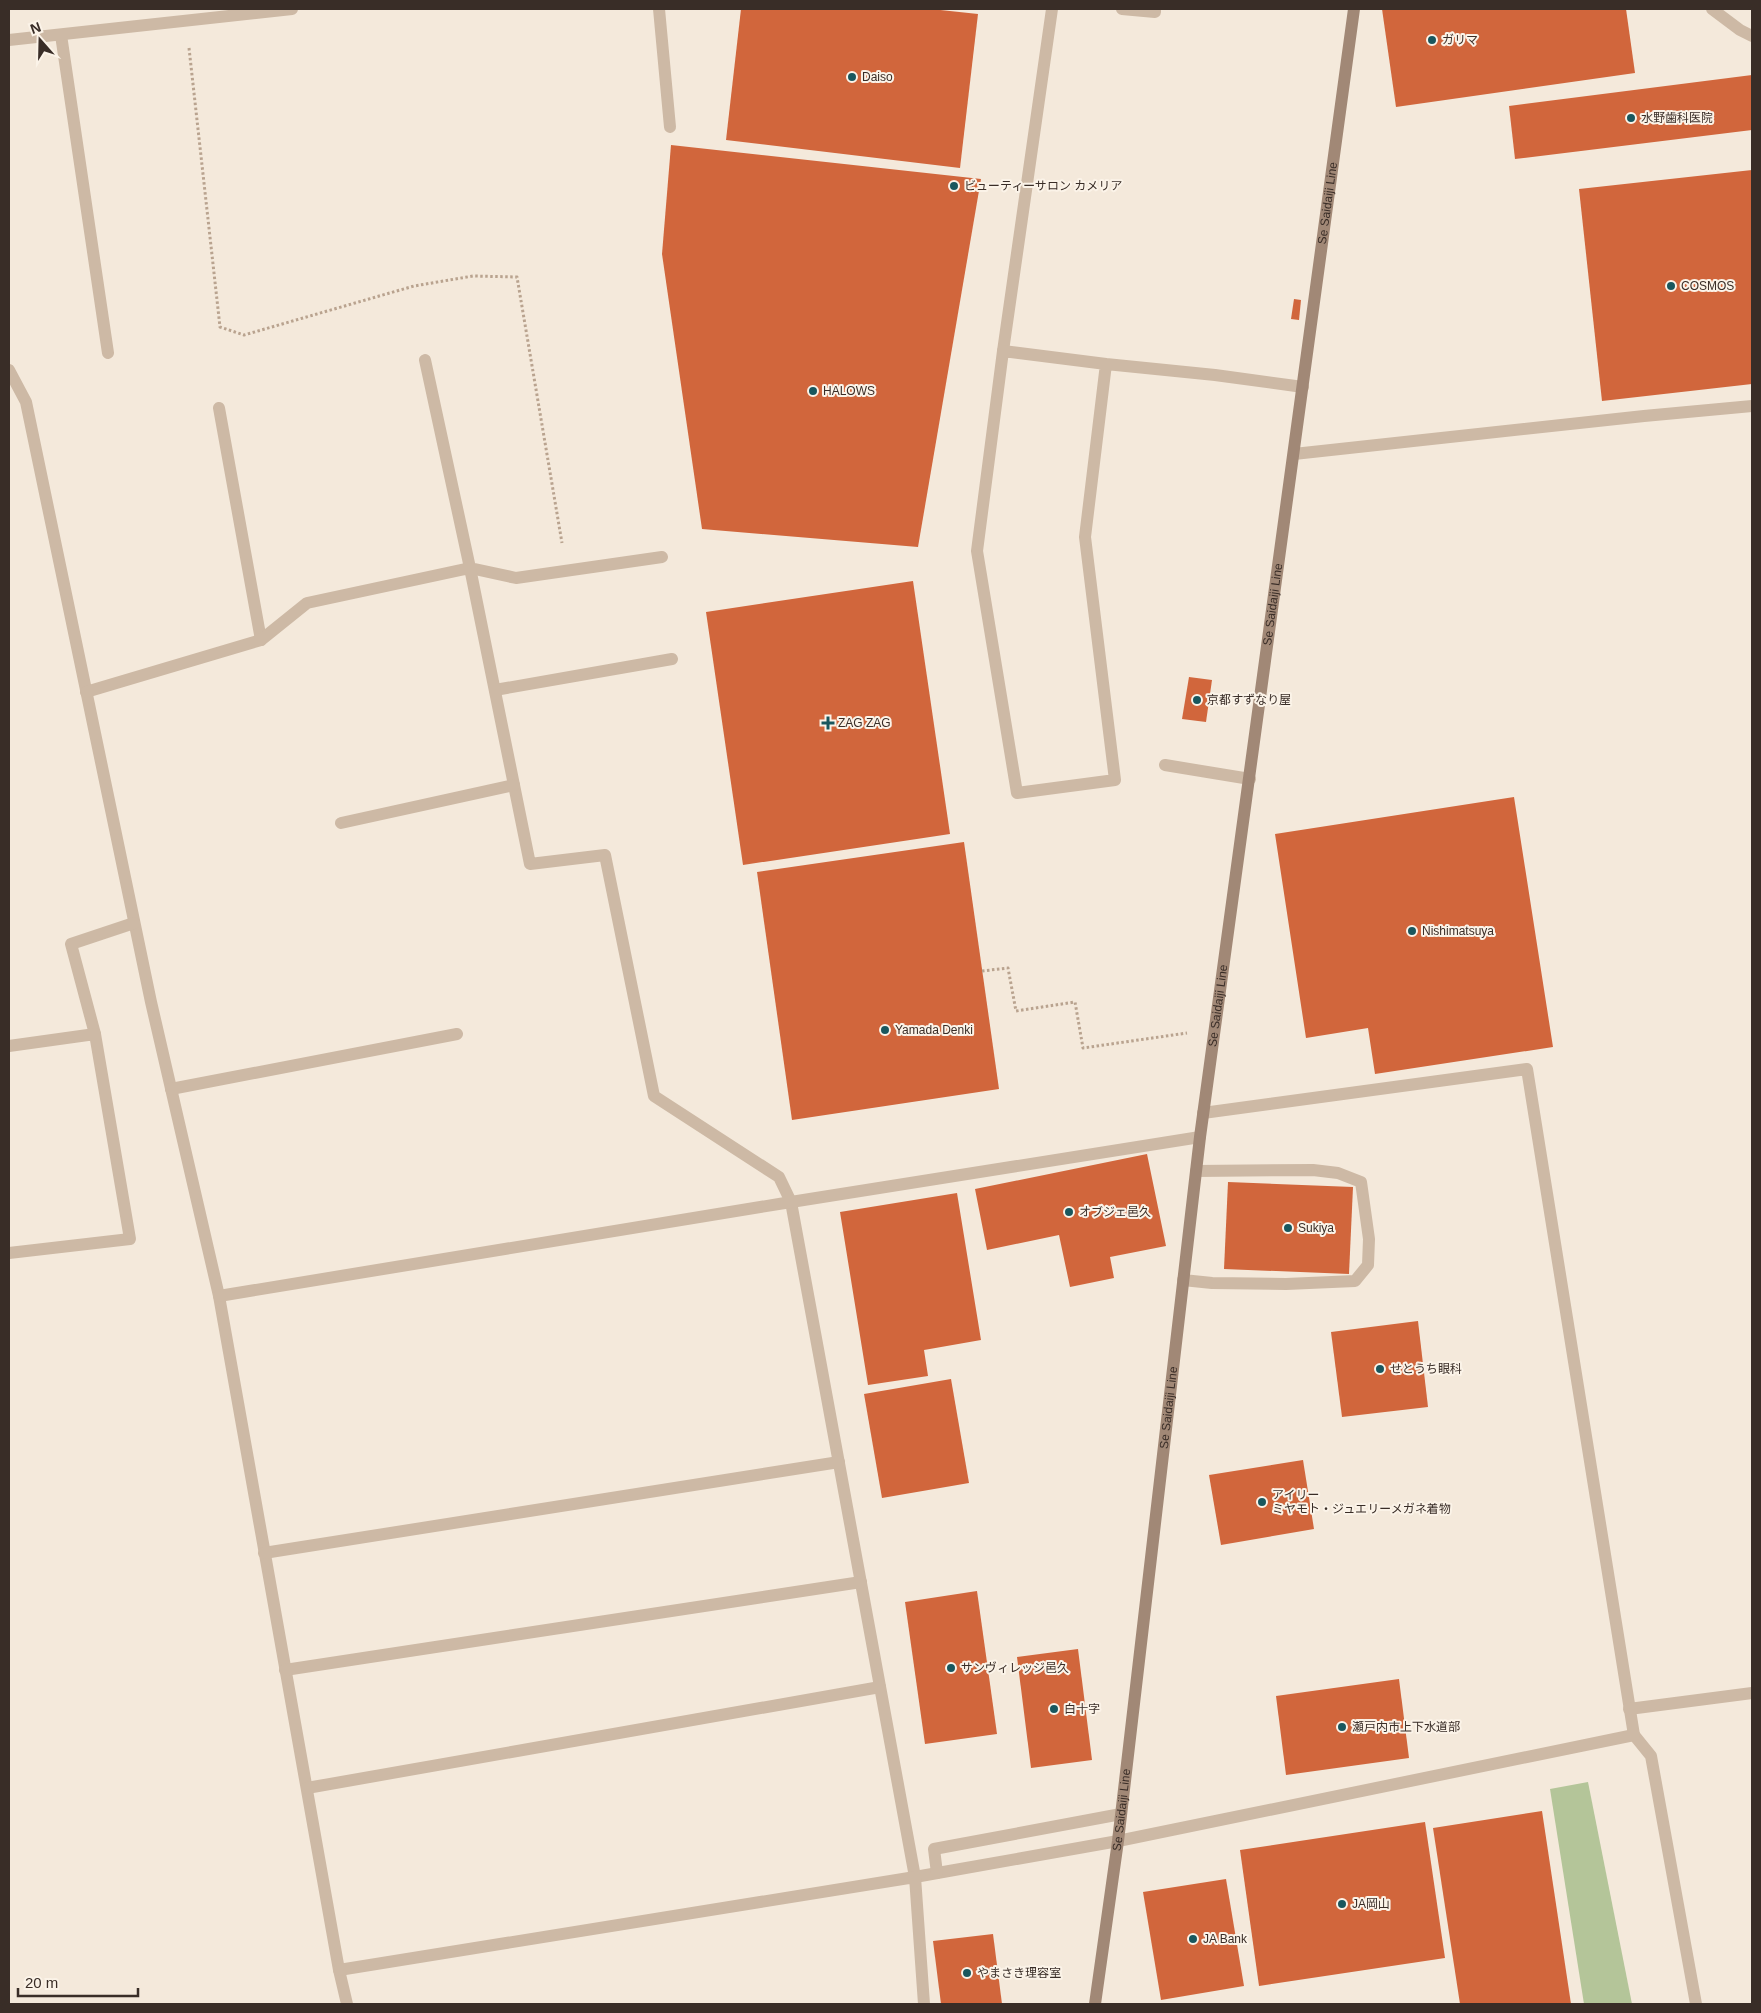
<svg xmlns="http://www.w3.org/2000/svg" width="1761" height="2013" viewBox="0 0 1761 2013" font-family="Helvetica,'Noto Sans JP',sans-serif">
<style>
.green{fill:#b4c599}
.building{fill:#d1663c}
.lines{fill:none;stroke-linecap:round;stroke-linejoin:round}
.path{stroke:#b9a38f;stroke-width:3;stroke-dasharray:2.5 2.5;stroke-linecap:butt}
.service{stroke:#cdb9a5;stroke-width:12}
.minor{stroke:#cdb9a5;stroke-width:12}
.secondary{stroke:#a18876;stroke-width:12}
.poi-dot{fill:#19575e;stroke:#fbf3e8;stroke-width:2}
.labels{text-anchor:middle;stroke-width:4;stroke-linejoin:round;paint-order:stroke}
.poi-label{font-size:12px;fill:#392d27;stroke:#fbf3e8;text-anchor:start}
.street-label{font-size:12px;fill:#392d27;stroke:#fbf3e8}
</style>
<rect width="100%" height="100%" fill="#f4e9db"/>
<!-- green -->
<polygon class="green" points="1588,1782 1632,2004 1584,2004 1550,1789"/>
<!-- building -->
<g class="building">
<polygon points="741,9 931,9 978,14 960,168 726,140"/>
<polygon points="1382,9 1626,9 1635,73 1396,107"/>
<polygon points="1752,75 1752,130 1515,159 1509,106"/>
<polygon points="671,145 981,179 918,547 702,529 662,254"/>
<polygon points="1752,170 1752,384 1602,401 1579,189"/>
<polygon points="1294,299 1301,300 1299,320 1291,319"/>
<polygon points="913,581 950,834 743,865 706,612"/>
<polygon points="1189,677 1212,680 1206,722 1182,719"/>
<polygon points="1514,797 1553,1047 1375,1074 1368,1028 1306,1038 1275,834"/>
<polygon points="964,842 999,1089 792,1120 757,872"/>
<polygon points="1147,1154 1166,1246 1110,1257 1114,1278 1070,1287 1059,1235 987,1250 975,1189"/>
<polygon points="1228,1182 1353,1187 1349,1274 1224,1269"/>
<polygon points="957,1193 981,1340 924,1350 928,1376 868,1385 840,1212"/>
<polygon points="1418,1321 1428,1407 1342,1417 1331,1332"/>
<polygon points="951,1379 969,1483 882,1498 864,1394"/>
<polygon points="1303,1460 1314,1529 1221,1545 1209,1475"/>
<polygon points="977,1591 997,1734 925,1744 905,1602"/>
<polygon points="1078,1649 1092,1760 1031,1768 1017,1657"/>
<polygon points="1399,1679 1409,1758 1286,1775 1276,1696"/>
<polygon points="1542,1811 1571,2004 1460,2004 1433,1828"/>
<polygon points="1425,1822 1445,1958 1259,1986 1240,1850"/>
<polygon points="1226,1879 1244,1986 1161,2000 1143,1892"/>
<polygon points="993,1934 1002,2004 941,2004 933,1941"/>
</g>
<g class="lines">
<!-- path -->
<g class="path">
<polyline points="189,48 220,327 244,335 414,286 473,276 517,277 562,543"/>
<polyline points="982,971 1008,968 1016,1011 1075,1002 1083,1048 1187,1033"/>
</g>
<!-- service -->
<g class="service">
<polyline points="659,9 670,127"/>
<polyline points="1122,9 1155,12 1155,9"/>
<polyline points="1003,351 1052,9"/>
<polyline points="1106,364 1003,351 977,551 1017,793 1115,780 1085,537 1106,364 1215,375 1303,387"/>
<polyline points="1294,454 1644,416 1752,406"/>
<polyline points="1165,765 1250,779"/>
<polyline points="1183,1280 1212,1283 1286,1284 1355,1281 1368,1265 1369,1239 1361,1182 1338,1173 1313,1170 1196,1171"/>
<polyline points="1634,1735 1651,1756 1696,2004"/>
</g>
<!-- minor -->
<g class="minor">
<polyline points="1712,9 1740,30 1752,36"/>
<polyline points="61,35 108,353"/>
<polyline points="9,40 292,9"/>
<polyline points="425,360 470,568 516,578 662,557"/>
<polyline points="9,370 26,402 151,1002 219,1296 339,1970 347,2004"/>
<polyline points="219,408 261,640"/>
<polyline points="495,690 672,659"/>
<polyline points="86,692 261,640 307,603 470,568 530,864 605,855 654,1096 779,1177 791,1202 915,1877 1118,1841 1634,1735 1527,1069 1203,1113"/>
<polyline points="341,823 514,785"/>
<polyline points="95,1034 71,944 134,923"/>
<polyline points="9,1046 95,1034 130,1239 9,1253"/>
<polyline points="171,1089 457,1034"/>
<polyline points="219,1296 791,1202 1200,1137"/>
<polyline points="264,1553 839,1462"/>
<polyline points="285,1670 861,1582"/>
<polyline points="1629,1709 1752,1693"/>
<polyline points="307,1788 880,1687"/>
<polyline points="937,1873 934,1849 1121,1814"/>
<polyline points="339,1970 915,1877 924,2004"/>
</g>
<!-- secondary -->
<path class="secondary" id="s1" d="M1095,2004L1118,1841L1200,1137L1354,9"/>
</g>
<!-- markers -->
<g class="poi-dot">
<circle cx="1432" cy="40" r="5"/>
<circle cx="852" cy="77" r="5"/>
<circle cx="1631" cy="118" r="5"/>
<circle cx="954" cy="186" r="5"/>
<circle cx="1671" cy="286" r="5"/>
<circle cx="813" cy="391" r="5"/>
<circle cx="1197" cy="700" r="5"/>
<path d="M825.5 715.5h5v5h5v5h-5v5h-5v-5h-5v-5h5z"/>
<circle cx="1412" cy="931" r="5"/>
<circle cx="885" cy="1030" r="5"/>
<circle cx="1069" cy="1212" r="5"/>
<circle cx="1288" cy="1228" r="5"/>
<circle cx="1380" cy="1369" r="5"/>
<circle cx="1262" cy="1502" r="5"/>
<circle cx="951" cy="1668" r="5"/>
<circle cx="1054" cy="1709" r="5"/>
<circle cx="1342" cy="1727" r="5"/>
<circle cx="1342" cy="1904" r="5"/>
<circle cx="1193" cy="1939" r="5"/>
<circle cx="967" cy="1973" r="5"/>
</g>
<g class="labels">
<!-- poi labels -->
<g class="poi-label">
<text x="1442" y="44">ガリマ</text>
<text x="862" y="81">Daiso</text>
<text x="1641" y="122">水野歯科医院</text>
<text x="964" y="190">ビューティーサロン カメリア</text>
<text x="1681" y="290">COSMOS</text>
<text x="823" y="395">HALOWS</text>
<text x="1207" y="704">京都すずなり屋</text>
<text x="838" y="727">ZAG ZAG</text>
<text x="1422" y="935">Nishimatsuya</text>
<text x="895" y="1034">Yamada Denki</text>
<text x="1079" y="1216">オブジェ邑久</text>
<text x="1298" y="1232">Sukiya</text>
<text x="1390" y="1373">せとうち眼科</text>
<text x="1272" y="1499">アイリー<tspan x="1272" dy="14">ミヤモト・ジュエリーメガネ着物</tspan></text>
<text x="961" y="1672">サンヴィレッジ邑久</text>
<text x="1064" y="1713">白十字</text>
<text x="1352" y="1731">瀬戸内市上下水道部</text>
<text x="1352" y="1908">JA岡山</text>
<text x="1203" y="1943">JA Bank</text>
<text x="977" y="1977">やまさき理容室</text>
</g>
<!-- street labels -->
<g class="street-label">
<text dy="4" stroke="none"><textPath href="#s1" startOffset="1816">Se Saidaiji Line</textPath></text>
<text dy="4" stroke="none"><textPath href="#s1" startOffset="1411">Se Saidaiji Line</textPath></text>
<text dy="4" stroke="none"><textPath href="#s1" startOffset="1006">Se Saidaiji Line</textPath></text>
<text dy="4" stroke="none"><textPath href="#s1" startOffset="601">Se Saidaiji Line</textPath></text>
<text dy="4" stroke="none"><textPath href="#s1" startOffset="196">Se Saidaiji Line</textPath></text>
</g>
</g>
<!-- border -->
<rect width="1761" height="2013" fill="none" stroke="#392d27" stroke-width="20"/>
<!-- north arrow -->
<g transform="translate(40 40) rotate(340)" stroke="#fbf3e8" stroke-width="4" paint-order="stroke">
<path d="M0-4L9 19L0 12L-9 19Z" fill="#392d27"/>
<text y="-8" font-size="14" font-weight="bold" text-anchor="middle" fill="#392d27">N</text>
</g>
<!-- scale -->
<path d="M18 1988v8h120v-8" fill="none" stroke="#392d27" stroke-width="2.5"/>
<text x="25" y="1988" font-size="15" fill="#392d27" stroke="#fbf3e8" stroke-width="4" paint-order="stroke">20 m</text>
</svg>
